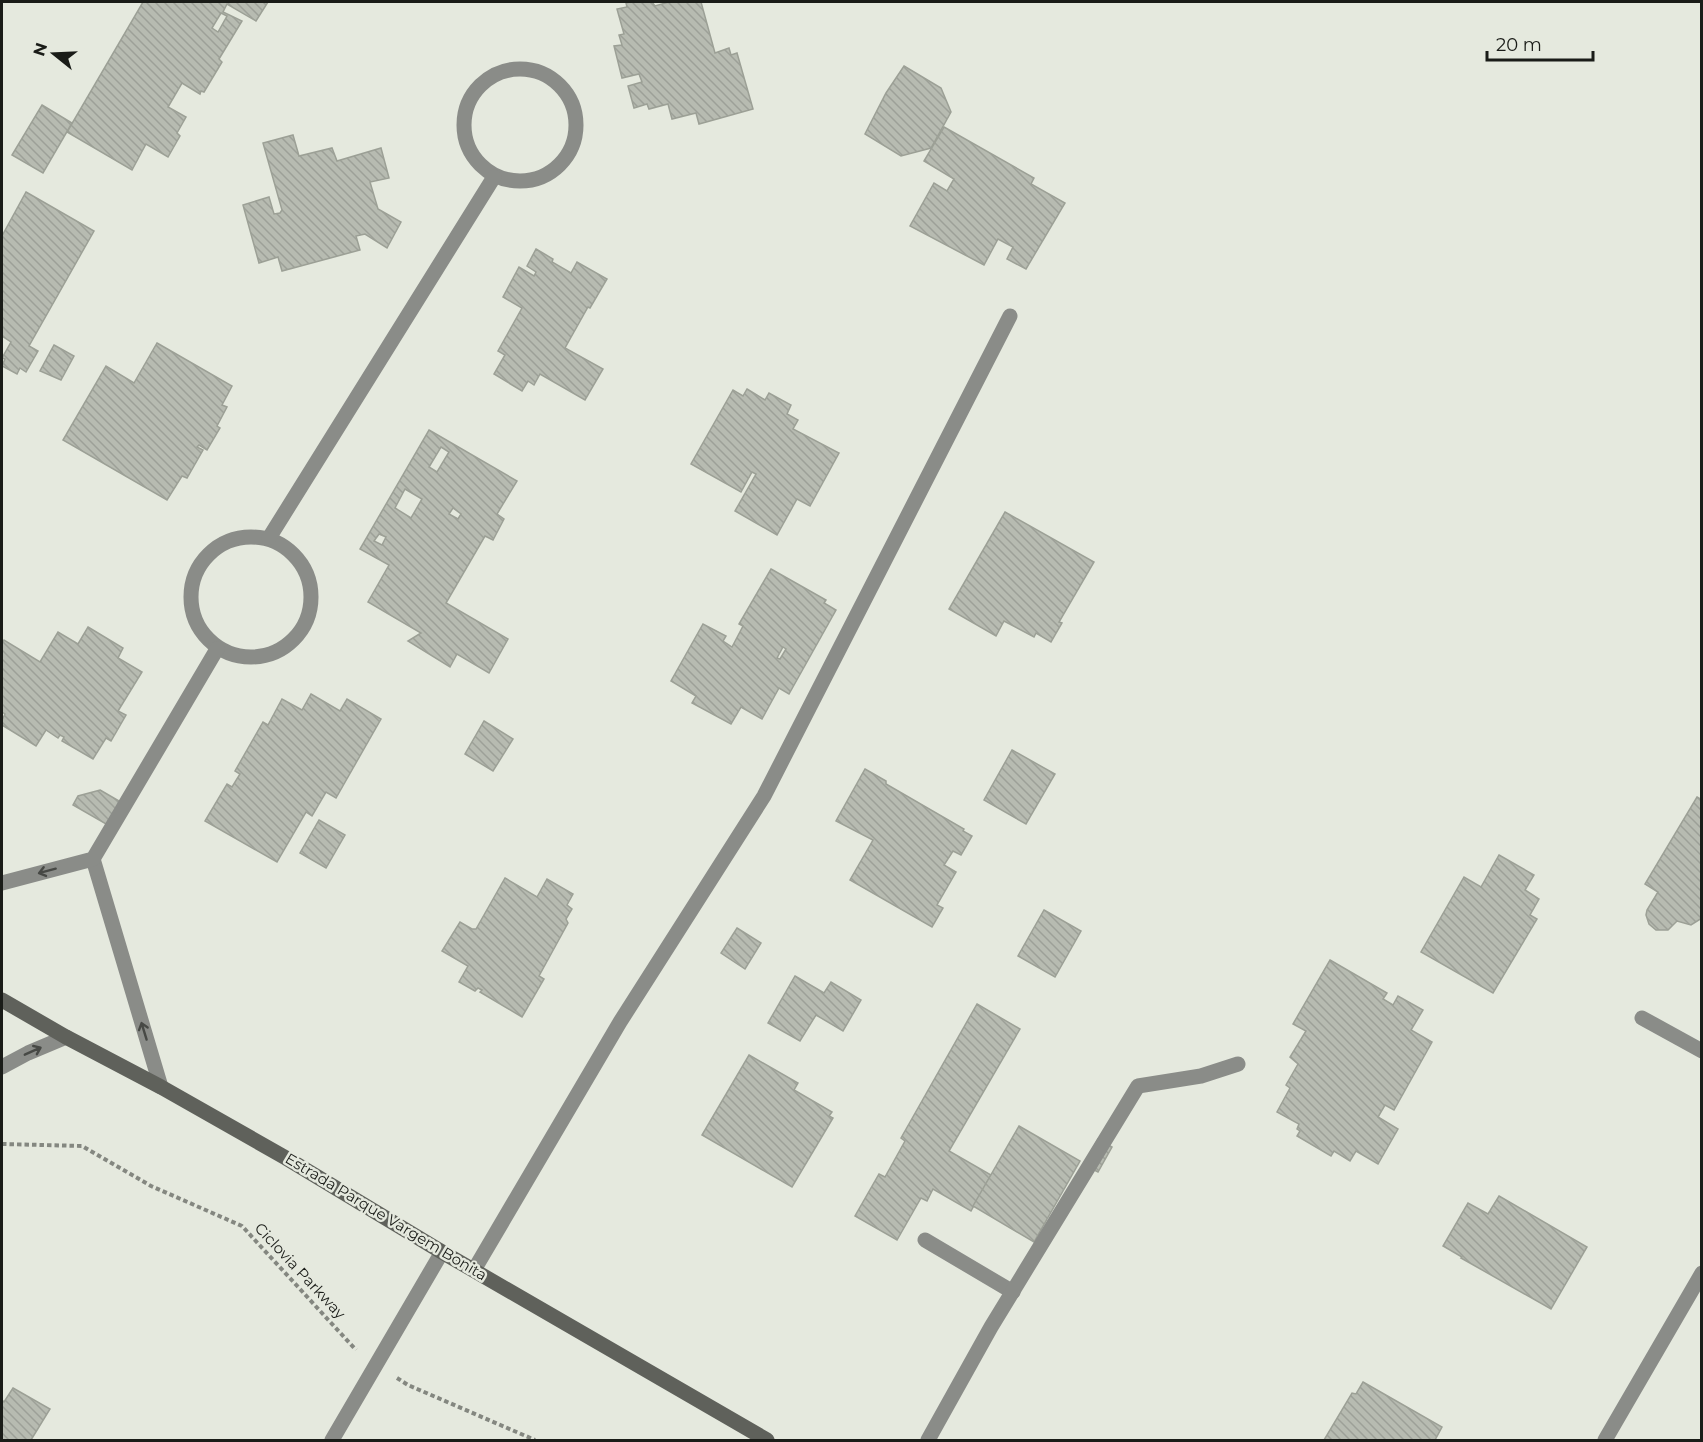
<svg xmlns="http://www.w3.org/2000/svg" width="1703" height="1442" viewBox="0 0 1703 1442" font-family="Montserrat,sans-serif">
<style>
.building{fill:url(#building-back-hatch);stroke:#9ca096;stroke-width:1.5;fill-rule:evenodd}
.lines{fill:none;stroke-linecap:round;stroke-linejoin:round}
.path{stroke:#848780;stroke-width:4;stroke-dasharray:4.5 3;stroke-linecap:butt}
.street{stroke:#8a8c88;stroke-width:15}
.secondary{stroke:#5f615b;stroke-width:15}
.oneway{stroke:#474945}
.labels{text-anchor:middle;stroke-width:5;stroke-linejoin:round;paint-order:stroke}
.street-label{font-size:15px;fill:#1a1c18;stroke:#e5e9de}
</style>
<defs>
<pattern id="building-back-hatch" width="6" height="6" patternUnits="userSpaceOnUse" patternTransform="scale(1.5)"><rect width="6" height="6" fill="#b7bbb1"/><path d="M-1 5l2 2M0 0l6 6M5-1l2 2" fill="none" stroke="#9da098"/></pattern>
</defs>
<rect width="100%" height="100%" fill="#e5e9de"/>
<!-- building -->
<g class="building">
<path d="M143,2H268L256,21L227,4L223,12L242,21L219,59L222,62L204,92L201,91L200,94L182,83L168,107L186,117L177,133L180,136L168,157L146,144L132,170L67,132ZM221,13L227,16L218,32L212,28Z"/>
<polygon points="630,2 652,2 655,6 669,2 701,2 715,53 729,48 731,55 737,53 753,109 699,124 696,113 672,119 668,104 649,109 647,104 634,108 628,86 642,82 639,74 622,78 614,46 622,45 619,35 624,34 617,9 627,7 626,3"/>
<polygon points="904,66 941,88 951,112 931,148 901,156 865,134 886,93"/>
<polygon points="42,105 72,123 43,173 12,155"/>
<polygon points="944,127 1034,178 1031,184 1065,203 1026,269 1007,259 1013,247 998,239 984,265 910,226 934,183 947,191 954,179 924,161"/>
<polygon points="293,135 299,156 332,148 337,161 381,148 389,178 370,182 378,209 401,222 387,248 365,234 356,236 360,250 282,271 278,257 259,263 243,205 269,197 274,214 280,213 282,210 263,143"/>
<polygon points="26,192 94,231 29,346 38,351 26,372 20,368 17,374 2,366 5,359 2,358 11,342 2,336 2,236"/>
<polygon points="536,249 553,259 552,262 571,273 577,262 607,279 590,308 588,307 565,348 603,369 585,400 540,374 534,385 528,381 522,391 494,374 505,355 498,351 522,308 503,297 519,267 534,276 536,272 527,266"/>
<polygon points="157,343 232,386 222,405 227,407 217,426 220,428 207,450 199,445 197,447 203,450 187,478 182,476 167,500 63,440 106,366 134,383"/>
<polygon points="54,345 74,356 61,380 40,371"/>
<polygon points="747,389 765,400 769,393 791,405 787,414 798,420 793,429 839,453 810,506 797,499 777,535 735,511 756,474 752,472 741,492 691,464 733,390 743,396"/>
<path d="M429,430L517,481L497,514L504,519L493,540L485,536L446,603L508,639L489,673L457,654L450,667L408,641L421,633L368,602L389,565L360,549ZM441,447L449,452L437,472L429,467ZM405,489L422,499L411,518L395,508ZM453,508L461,514L458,519L449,514ZM379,534L386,537L382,545L374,541Z"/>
<polygon points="1005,512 1094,562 1059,622 1062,623 1051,642 1036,633 1034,637 1004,621 996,636 949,609"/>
<path d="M771,569L826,600L824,603L836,610L789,694L779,688L762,719L741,707L731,724L692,703L696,696L671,681L703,624L726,636L723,641L732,647L743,626L739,624ZM783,647L786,649L780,659L777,658Z"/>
<polygon points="88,627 123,648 118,658 142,672 118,711 126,715 111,741 106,738 93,759 62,741 64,737 60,735 58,738 46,730 36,746 2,725 2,720 5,714 2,712 2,644 4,640 40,662 58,632 78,644"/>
<polygon points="311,694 340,711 347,699 381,719 336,798 326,792 312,816 306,812 277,862 205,821 227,784 232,787 240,774 235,771 263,722 268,725 282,699 302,710"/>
<polygon points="484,721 513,739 493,771 465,754"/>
<polygon points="1012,750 1055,774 1026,824 984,800"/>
<polygon points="865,769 886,781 886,784 964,829 963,831 972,836 961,855 953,851 944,865 956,872 937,905 943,908 932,927 850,880 873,840 836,821"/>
<polygon points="100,790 126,805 113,828 73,805 78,796"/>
<polygon points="1697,797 1702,800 1702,918 1691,925 1677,921 1668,930 1656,930 1649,924 1646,915 1647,910 1658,892 1645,884"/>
<polygon points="319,820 345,835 326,868 300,853"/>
<polygon points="1499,855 1534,875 1525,890 1539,899 1530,915 1537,919 1493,993 1421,952 1464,877 1481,887"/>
<polygon points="505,878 537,897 547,879 573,894 567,905 572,909 566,919 568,923 539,976 544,979 522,1017 480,992 482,990 478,988 475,991 459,982 468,966 442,951 460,922 472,929 476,929"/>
<polygon points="1044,910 1081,931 1055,977 1018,956"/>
<polygon points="737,928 761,943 745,969 721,953"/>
<polygon points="1330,960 1387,993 1383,999 1393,1005 1398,996 1423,1010 1411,1030 1432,1042 1394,1110 1385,1105 1378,1117 1398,1129 1378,1164 1356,1151 1350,1161 1334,1151 1331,1156 1297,1136 1300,1131 1297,1129 1299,1124 1277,1112 1290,1088 1286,1085 1298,1064 1290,1057 1306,1031 1293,1024"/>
<polygon points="795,976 824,993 831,982 861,1000 843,1031 816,1015 800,1041 768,1023"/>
<polygon points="977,1004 1020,1029 949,1151 991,1175 971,1211 933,1189 927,1201 921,1198 897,1240 855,1216 879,1174 885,1177 905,1141 901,1138"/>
<polygon points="749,1055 798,1083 794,1090 832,1112 829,1116 833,1118 792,1187 702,1135"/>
<polygon points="1019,1126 1080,1161 1034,1242 973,1206"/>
<polygon points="1098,1139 1112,1147 1098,1172 1084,1165"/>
<polygon points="1499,1196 1587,1247 1551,1309 1461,1258 1462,1257 1443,1246 1468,1203 1488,1214"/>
<polygon points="1363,1382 1442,1427 1435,1440 1324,1440 1352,1393 1356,1394"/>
<polygon points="13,1388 50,1409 31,1440 2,1440 2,1400 4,1402"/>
</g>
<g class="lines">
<!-- path -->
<g class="path">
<polyline points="2,1144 82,1146 151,1186 242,1226 356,1350"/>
<polyline points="397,1378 408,1385 535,1440"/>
</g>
<!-- street -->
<g class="street">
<circle cx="520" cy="125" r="56"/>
<circle cx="251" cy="597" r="60"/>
<polyline points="269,538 494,177"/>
<polyline points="93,859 161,1087"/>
<polyline points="2,883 93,859 217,649"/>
<polyline points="1642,1018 1702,1051"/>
<polyline points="2,1067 28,1053 66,1037"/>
<polyline points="925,1240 1013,1292"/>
<polyline points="474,1270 620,1022 764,796 1010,316"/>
<polyline points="332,1440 442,1252"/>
<polyline points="928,1440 991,1327 1138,1086 1201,1076 1238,1064"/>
<polyline points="1605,1440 1702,1273"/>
</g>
<!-- secondary -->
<polyline class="secondary" points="2,1000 66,1037 161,1087 286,1158 442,1252 767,1440"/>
</g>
<!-- one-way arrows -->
<defs><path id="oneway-shaft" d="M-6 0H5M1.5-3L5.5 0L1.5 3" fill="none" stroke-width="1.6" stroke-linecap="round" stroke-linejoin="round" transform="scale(1.5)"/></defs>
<g class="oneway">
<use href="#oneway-shaft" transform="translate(47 871) rotate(165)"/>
<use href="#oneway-shaft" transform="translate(144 1031) rotate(-107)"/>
<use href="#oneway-shaft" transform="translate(33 1051) rotate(-24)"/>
</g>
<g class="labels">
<!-- street labels -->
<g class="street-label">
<text transform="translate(386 1217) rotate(31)" y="5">Estrada Parque Vargem Bonita</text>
<text transform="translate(300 1271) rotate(47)" y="5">Ciclovia Parkway</text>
</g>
</g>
<!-- border -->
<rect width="1703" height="1442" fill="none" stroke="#1a1c18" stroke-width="6"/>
<!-- north arrow -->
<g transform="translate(54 54) rotate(288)" stroke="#e5e9de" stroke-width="4.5" paint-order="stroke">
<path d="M0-4.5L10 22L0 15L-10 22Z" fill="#1a1c18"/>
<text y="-9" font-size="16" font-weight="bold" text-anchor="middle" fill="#1a1c18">N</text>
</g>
<!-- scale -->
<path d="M1487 51v9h106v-9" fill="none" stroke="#1a1c18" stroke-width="3"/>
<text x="1496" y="51" font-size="18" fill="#1a1c18" stroke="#e5e9de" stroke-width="4.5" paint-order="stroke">20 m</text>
</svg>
